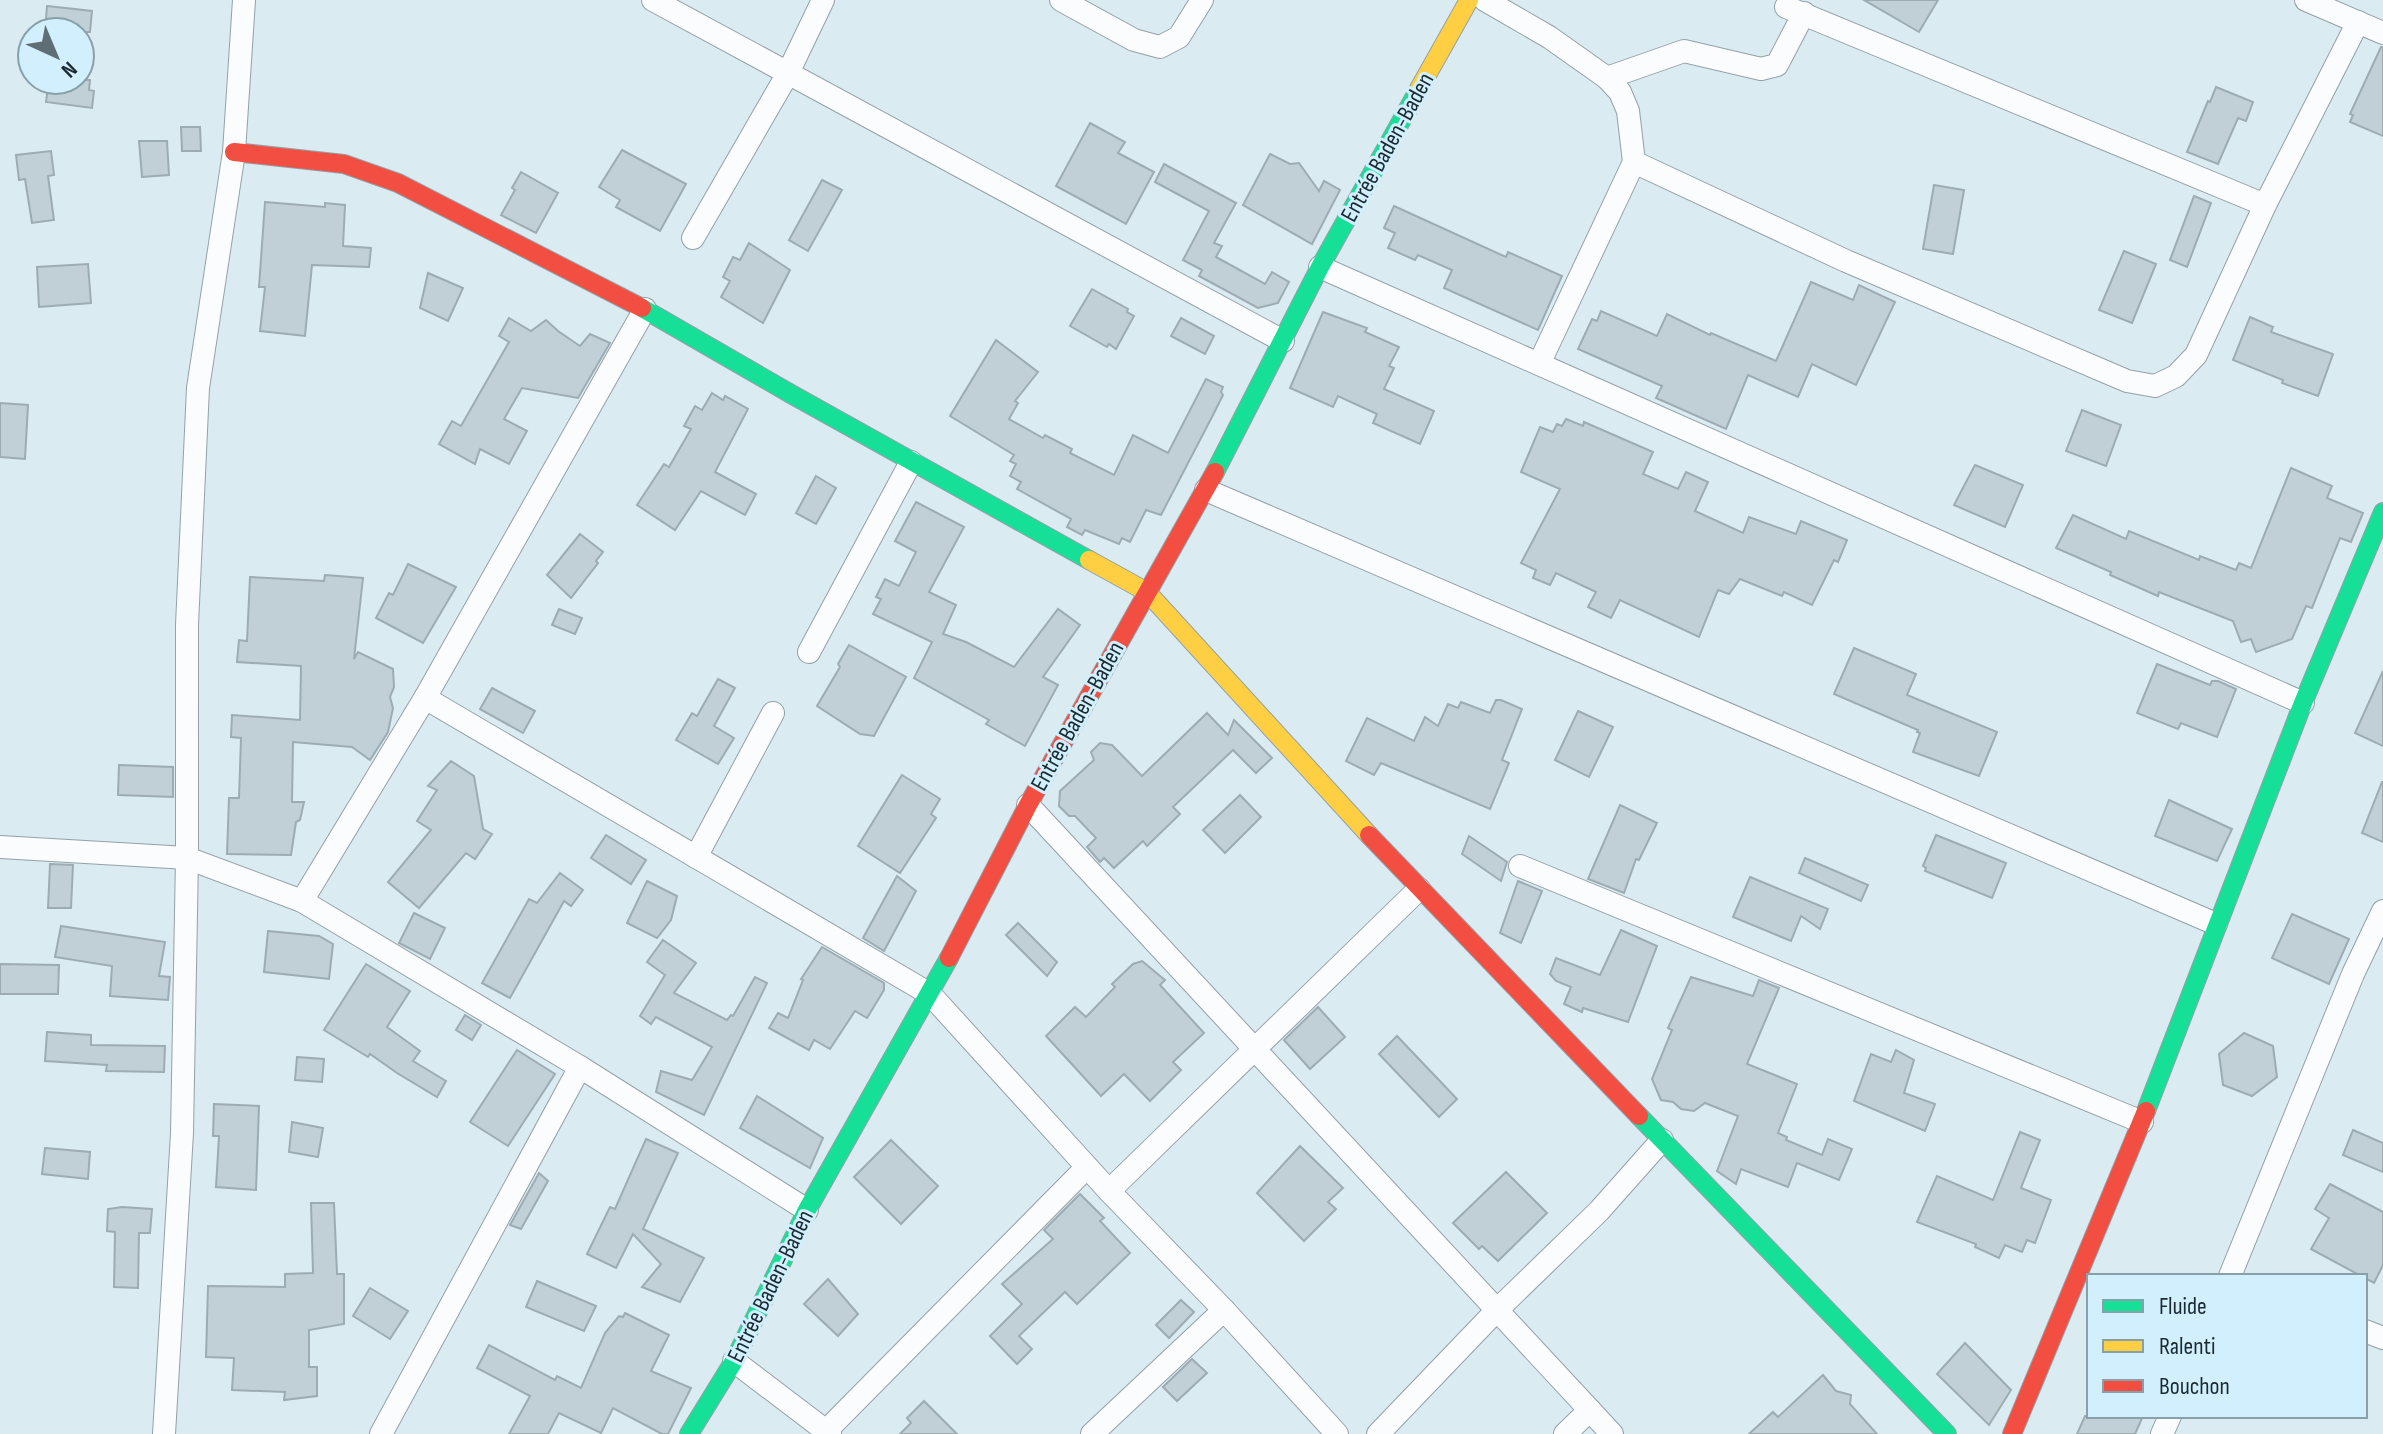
<svg xmlns="http://www.w3.org/2000/svg" width="2383" height="1434" viewBox="0 0 2383 1434" font-family="'Sofia Sans Condensed',sans-serif">
<style>
.building{fill:#c1d0d6;stroke:#9dacb2;stroke-width:2}
.lines{fill:none;stroke-linecap:round;stroke-linejoin:round}
.street-casing{stroke:#94a1a7;stroke-width:24}
.fast-casing{stroke:#94a1a7;stroke-width:20}
.slow-casing{stroke:#94a1a7;stroke-width:20}
.jam-casing{stroke:#94a1a7;stroke-width:20}
.street{stroke:#fafcfd;stroke-width:22}
.fast{stroke:#16e098;stroke-width:18}
.slow{stroke:#ffcf43;stroke-width:18}
.jam{stroke:#f24e42;stroke-width:18}
.labels{text-anchor:middle;stroke-width:6;stroke-linejoin:round;paint-order:stroke}
.street-label{font-size:24px;fill:#1b2a30;stroke:#d1effc}
</style>
<rect width="100%" height="100%" fill="#dbebf2"/>
<!-- building -->
<g class="building">
<polygon points="1864,0 1938,0 1919,32"/>
<polygon points="47,6 92,11 90,32 45,32"/>
<polygon points="2381,47 2383,47 2383,136 2350,122 2353,115 2350,114"/>
<polygon points="49,80 90,80 89,90 94,91 92,108 46,102"/>
<polygon points="2216,87 2253,102 2246,121 2238,118 2218,164 2187,152 2208,101 2210,102"/>
<polygon points="1090,123 1125,142 1118,153 1154,172 1126,224 1056,186"/>
<polygon points="181,127 200,127 201,151 182,151"/>
<polygon points="139,141 167,141 169,175 142,177"/>
<polygon points="622,150 686,184 660,231 616,207 620,200 599,187"/>
<polygon points="51,151 54,175 48,176 54,220 32,223 25,179 19,180 16,155"/>
<polygon points="1270,154 1290,164 1299,163 1319,191 1324,181 1340,190 1312,244 1243,205"/>
<polygon points="1164,164 1236,203 1214,243 1222,246 1216,257 1265,284 1272,272 1289,282 1278,303 1258,308 1199,276 1202,270 1183,260 1209,211 1155,182"/>
<polygon points="521,172 558,193 536,233 501,215 515,190 512,188"/>
<polygon points="822,180 842,190 808,251 789,240"/>
<polygon points="1934,185 1964,190 1953,254 1923,249"/>
<polygon points="2194,196 2211,203 2187,267 2170,260"/>
<polygon points="265,202 325,207 325,203 345,205 343,246 371,248 369,267 312,265 305,336 260,331 265,287 259,287"/>
<polygon points="1394,206 1506,257 1508,252 1562,276 1538,330 1444,288 1452,270 1418,255 1415,260 1388,248 1395,233 1384,228"/>
<polygon points="749,243 790,270 763,323 721,297 730,281 723,277 733,257 740,260"/>
<polygon points="2124,251 2156,264 2132,323 2099,310"/>
<polygon points="88,264 91,303 39,307 37,267"/>
<polygon points="428,273 463,288 448,321 420,308"/>
<polygon points="1811,282 1853,300 1859,285 1895,302 1856,385 1812,364 1798,397 1748,375 1726,429 1656,398 1662,386 1578,349 1592,319 1597,321 1601,311 1657,336 1667,314 1710,335 1711,333 1776,361"/>
<polygon points="1092,289 1128,309 1127,312 1134,316 1116,349 1109,344 1107,347 1070,326"/>
<polygon points="1323,312 1367,328 1365,332 1399,347 1389,366 1394,368 1384,389 1434,411 1420,444 1373,423 1377,414 1338,396 1333,407 1290,388"/>
<polygon points="2250,317 2273,327 2271,332 2333,354 2318,396 2282,383 2283,380 2233,360"/>
<polygon points="509,318 531,331 546,320 558,331 580,346 590,334 610,343 578,398 522,388 504,419 527,431 509,464 480,449 475,464 439,444 452,421 461,426 509,342 499,336"/>
<polygon points="1181,318 1214,336 1205,354 1171,336"/>
<polygon points="996,340 1038,372 1015,401 1018,403 1009,419 1043,438 1045,435 1072,449 1070,453 1114,475 1133,435 1168,453 1206,379 1223,387 1221,392 1223,395 1213,415 1161,515 1146,510 1130,542 1122,538 1119,544 1085,530 1082,535 1067,527 1071,519 1017,489 1021,482 1010,476 1016,464 1010,461 1014,455 950,416"/>
<polygon points="712,393 723,400 725,396 748,409 715,472 756,494 745,515 701,491 675,530 637,505 664,464 669,467 691,429 684,426 695,406 702,410"/>
<polygon points="0,403 28,405 25,459 0,457"/>
<polygon points="2082,410 2121,425 2106,466 2066,451"/>
<polygon points="1566,419 1583,426 1584,422 1653,452 1643,474 1678,489 1686,472 1708,482 1695,511 1743,533 1749,517 1796,534 1801,521 1847,540 1838,562 1834,560 1812,605 1784,592 1782,596 1740,579 1729,594 1718,590 1699,637 1620,600 1611,618 1588,607 1596,592 1556,573 1550,585 1533,578 1536,570 1521,563 1560,489 1521,472 1540,427 1553,432 1557,424 1562,426"/>
<polygon points="1975,465 2023,485 2005,527 1954,505"/>
<polygon points="2291,468 2332,486 2327,498 2363,513 2351,542 2340,538 2312,608 2306,606 2292,639 2256,652 2251,639 2241,642 2233,621 2159,592 2158,596 2110,575 2111,572 2056,548 2073,515 2126,539 2129,531 2199,560 2200,556 2236,570 2239,563 2251,568"/>
<polygon points="816,476 836,488 816,524 796,513"/>
<polygon points="916,502 964,527 929,592 956,605 943,634 966,642 1014,667 1058,609 1080,625 1043,677 1058,685 1025,746 986,724 989,720 914,678 932,642 873,614 881,599 876,597 885,579 899,586 916,552 895,541"/>
<polygon points="580,534 603,552 596,561 598,563 571,598 547,575"/>
<polygon points="408,564 456,587 423,643 376,618 389,593 393,595"/>
<polygon points="325,575 363,578 354,659 358,652 393,669 394,687 390,697 393,708 388,732 370,760 352,747 293,742 292,802 304,802 300,820 296,822 291,855 227,854 229,798 239,798 241,738 231,737 232,715 300,720 301,666 237,662 239,640 247,641 250,577 324,581"/>
<polygon points="559,609 582,618 575,634 552,625"/>
<polygon points="849,645 906,677 874,736 860,734 817,706 840,667 838,664"/>
<polygon points="1854,648 1916,674 1907,695 1997,732 1979,776 1913,752 1920,733 1917,732 1918,730 1834,694"/>
<polygon points="2157,664 2210,685 2212,681 2218,681 2236,689 2217,737 2181,723 2178,729 2137,713"/>
<polygon points="2383,671 2383,746 2355,733"/>
<polygon points="718,679 735,688 714,726 734,738 718,764 676,740 692,713 697,716"/>
<polygon points="492,688 535,711 523,733 480,709"/>
<polygon points="1496,700 1501,700 1522,709 1502,760 1509,763 1490,809 1381,763 1374,775 1346,761 1367,718 1414,741 1425,717 1438,726 1448,704 1458,708 1461,702 1490,713"/>
<polygon points="1578,711 1613,727 1589,777 1555,760"/>
<polygon points="1207,713 1228,735 1234,720 1272,758 1256,773 1233,750 1173,807 1180,814 1147,846 1143,841 1114,868 1104,858 1100,862 1087,847 1096,838 1075,816 1069,816 1059,806 1060,791 1094,760 1091,752 1100,743 1112,745 1142,776"/>
<polygon points="451,761 474,776 483,829 492,834 475,859 466,853 419,908 388,882 431,830 417,821 437,790 428,786"/>
<polygon points="119,765 173,767 173,797 118,795"/>
<polygon points="902,775 940,799 931,814 936,818 900,873 858,846"/>
<polygon points="2382,782 2383,782 2383,842 2362,833"/>
<polygon points="1240,795 1261,817 1225,853 1203,830"/>
<polygon points="2169,800 2232,829 2217,861 2155,836"/>
<polygon points="1620,805 1657,823 1639,860 1636,859 1624,893 1588,879"/>
<polygon points="606,835 646,860 631,884 591,858"/>
<polygon points="1936,835 2006,863 1992,898 1925,871 1926,868 1923,866"/>
<polygon points="1469,836 1507,862 1501,881 1462,854"/>
<polygon points="1805,858 1868,885 1861,901 1799,873"/>
<polygon points="50,864 73,865 71,908 48,908"/>
<polygon points="560,873 583,890 571,906 564,901 510,998 482,983 529,899 537,903"/>
<polygon points="897,876 916,891 884,951 863,938"/>
<polygon points="1750,877 1828,909 1820,929 1801,916 1791,941 1733,917"/>
<polygon points="647,881 677,896 671,920 657,938 627,923"/>
<polygon points="1518,881 1542,891 1521,943 1500,933"/>
<polygon points="414,913 445,928 430,959 399,943"/>
<polygon points="2292,914 2349,939 2329,984 2272,958"/>
<polygon points="1018,923 1057,962 1047,976 1006,935"/>
<polygon points="61,926 165,942 159,976 170,977 168,1000 110,996 112,966 55,957"/>
<polygon points="1621,930 1657,946 1628,1022 1583,1008 1582,1012 1564,1004 1571,987 1556,981 1550,974 1556,958 1600,975"/>
<polygon points="268,931 319,936 333,944 329,979 264,972"/>
<polygon points="663,940 696,963 674,993 727,1020 731,1015 733,1016 755,977 767,983 704,1115 656,1092 661,1071 692,1080 712,1047 656,1017 651,1024 640,1016 665,975 647,962"/>
<polygon points="822,947 884,983 884,990 867,1018 855,1011 830,1049 814,1040 809,1050 769,1028 778,1013 788,1018 803,980 801,979"/>
<polygon points="1142,961 1165,980 1160,985 1204,1033 1173,1062 1181,1070 1150,1101 1124,1074 1101,1096 1046,1036 1075,1007 1086,1017 1115,987 1112,984 1133,964"/>
<polygon points="0,964 59,965 58,994 0,994"/>
<polygon points="366,964 410,991 387,1027 420,1051 413,1061 446,1081 437,1097 397,1073 370,1054 368,1057 324,1030"/>
<polygon points="1691,977 1753,996 1759,980 1779,988 1747,1064 1797,1084 1778,1133 1787,1137 1786,1140 1822,1155 1828,1139 1852,1149 1839,1180 1797,1163 1788,1187 1741,1169 1736,1184 1717,1171 1738,1116 1705,1103 1694,1111 1681,1109 1673,1102 1661,1100 1652,1079 1672,1030 1668,1028"/>
<polygon points="1318,1007 1345,1037 1310,1069 1284,1040"/>
<polygon points="465,1015 481,1025 472,1040 456,1030"/>
<polygon points="47,1032 91,1035 91,1045 165,1046 164,1072 106,1071 107,1065 45,1061"/>
<polygon points="2244,1033 2273,1046 2277,1077 2252,1096 2223,1085 2219,1054"/>
<polygon points="1397,1036 1457,1099 1439,1117 1379,1054"/>
<polygon points="517,1050 555,1074 508,1146 470,1122"/>
<polygon points="1896,1050 1914,1060 1904,1093 1935,1104 1925,1131 1854,1101 1871,1054 1891,1062"/>
<polygon points="297,1057 324,1059 322,1082 295,1080"/>
<polygon points="757,1096 823,1138 810,1168 740,1128"/>
<polygon points="214,1104 259,1106 256,1190 216,1187 219,1136 213,1136"/>
<polygon points="292,1122 323,1128 318,1157 289,1152"/>
<polygon points="2353,1130 2383,1143 2383,1172 2343,1155"/>
<polygon points="2020,1132 2040,1140 2021,1188 2051,1200 2035,1243 2027,1240 2022,1252 2005,1245 1999,1258 1975,1247 1976,1244 1917,1222 1937,1176 1993,1200"/>
<polygon points="646,1139 678,1153 643,1229 704,1258 680,1302 642,1287 661,1264 633,1234 616,1268 587,1254 610,1207 615,1209"/>
<polygon points="891,1140 938,1186 901,1224 854,1177"/>
<polygon points="1300,1146 1343,1188 1328,1202 1336,1209 1304,1241 1257,1193"/>
<polygon points="45,1148 90,1152 88,1179 42,1174"/>
<polygon points="1506,1172 1547,1213 1498,1261 1482,1246 1479,1249 1453,1223"/>
<polygon points="539,1173 548,1181 521,1229 510,1225"/>
<polygon points="2330,1184 2383,1212 2383,1265 2374,1283 2311,1249 2329,1218 2315,1209"/>
<polygon points="1080,1194 1104,1218 1100,1221 1130,1253 1077,1304 1065,1292 1019,1336 1032,1349 1017,1364 990,1336 1022,1304 1002,1284 1053,1239 1044,1230"/>
<polygon points="311,1203 334,1203 337,1274 344,1274 344,1324 309,1330 309,1367 317,1367 317,1396 284,1400 285,1392 232,1390 234,1358 206,1357 208,1286 285,1287 285,1274 313,1273"/>
<polygon points="122,1207 152,1209 150,1233 139,1233 138,1288 114,1287 115,1232 107,1231 108,1209"/>
<polygon points="828,1279 858,1314 838,1336 804,1304"/>
<polygon points="537,1281 596,1306 584,1331 526,1307"/>
<polygon points="370,1288 408,1311 390,1339 353,1316"/>
<polygon points="1181,1300 1194,1312 1169,1338 1156,1325"/>
<polygon points="625,1313 669,1335 651,1371 691,1388 668,1434 662,1434 613,1408 601,1433 559,1413 548,1434 509,1434 530,1396 477,1368 489,1345 555,1380 557,1376 581,1388 605,1333 619,1316 623,1317"/>
<polygon points="1965,1343 2011,1390 1989,1425 1937,1374"/>
<polygon points="1192,1359 1207,1373 1177,1401 1163,1387"/>
<polygon points="1823,1375 1836,1391 1851,1395 1850,1404 1877,1434 1749,1434 1773,1412 1778,1417"/>
<polygon points="924,1401 957,1434 900,1434 911,1423 907,1418"/>
<polygon points="2085,1416 2143,1416 2135,1434 2077,1434"/>
</g>
<g class="lines">
<!-- street casing -->
<g class="street-casing">
<g id="street">
<polyline points="653,0 1283,341"/>
<polyline points="1061,0 1134,40 1160,47 1179,37 1202,0"/>
<polyline points="1485,0 1549,37 1607,78 1620,92 1628,111 1634,162 1539,364"/>
<polyline points="2306,0 2383,33"/>
<polyline points="1786,7 2265,205"/>
<polyline points="1607,78 1684,51 1761,69 1777,65 1804,13"/>
<polyline points="1634,162 1846,261 2127,381 2155,386 2176,376 2196,355 2265,205 2358,22"/>
<polyline points="693,238 787,75 823,0"/>
<polyline points="1320,267 2303,703"/>
<polyline points="1206,490 2216,924"/>
<polyline points="809,652 911,462"/>
<polyline points="425,698 930,994 1109,1191 1224,1310 1337,1434"/>
<polyline points="1028,805 1612,1434"/>
<polyline points="0,847 187,858 302,901 580,1067 807,1210"/>
<polyline points="696,857 773,713"/>
<polyline points="1520,866 2142,1122"/>
<polyline points="302,901 425,698 645,309"/>
<polyline points="1109,1191 1419,889"/>
<polyline points="2230,1276 2353,974 2383,911"/>
<polyline points="2365,1331 2383,1338"/>
<polyline points="734,1361 830,1434"/>
<polyline points="827,1430 1087,1167"/>
<polyline points="164,1434 182,1133 187,858 187,625 198,388 234,152 244,0"/>
<polyline points="381,1434 580,1067"/>
<polyline points="1092,1434 1224,1310"/>
<polyline points="1378,1434 1497,1310 1599,1211 1662,1140"/>
<polyline points="1565,1434 1590,1410"/>
<polyline points="2162,1434 2170,1416"/>
</g>
</g>
<!-- fast casing -->
<g class="fast-casing">
<g id="fast">
<polyline points="642,308 791,394 1089,560"/>
<polyline points="1215,472 1320,267 1419,89"/>
<polyline points="2146,1111 2303,703 2383,512"/>
<polyline points="1639,1116 1947,1434"/>
<polyline points="689,1434 734,1361 807,1210 949,958"/>
</g>
</g>
<!-- slow casing -->
<g class="slow-casing">
<g id="slow">
<polyline points="1419,89 1469,0"/>
<polyline points="1089,560 1147,592 1369,835"/>
</g>
</g>
<!-- jam casing -->
<g class="jam-casing">
<g id="jam">
<polyline points="234,152 344,164 398,183 642,308"/>
<polyline points="1369,835 1639,1116"/>
<polyline points="949,958 1028,805 1215,472"/>
<polyline points="2012,1434 2146,1111"/>
</g>
</g>
<!-- street -->
<use href="#street" class="street"/>
<!-- fast -->
<use href="#fast" class="fast"/>
<!-- slow -->
<use href="#slow" class="slow"/>
<!-- jam -->
<use href="#jam" class="jam"/>
</g>
<g class="labels">
<!-- street labels -->
<g class="street-label">
<text transform="translate(1387 147) rotate(-61)" y="8">Entrée Baden-Baden</text>
<text transform="translate(1077 716) rotate(-61)" y="8">Entrée Baden-Baden</text>
<text transform="translate(770 1286) rotate(-64)" y="8">Entrée Baden-Baden</text>
</g>
</g>
<!-- legend -->
<rect x="2087" y="1274" width="280" height="144" fill="#d1effc" stroke="#88a0aa" stroke-width="2"/>
<rect x="2103" y="1300" width="40" height="12" fill="#16e098" stroke="#88a0aa" stroke-width="2"/>
<text x="2159" y="1314" font-size="24" fill="#1b2a30">Fluide</text>
<rect x="2103" y="1340" width="40" height="12" fill="#ffcf43" stroke="#88a0aa" stroke-width="2"/>
<text x="2159" y="1354" font-size="24" fill="#1b2a30">Ralenti</text>
<rect x="2103" y="1380" width="40" height="12" fill="#f24e42" stroke="#88a0aa" stroke-width="2"/>
<text x="2159" y="1394" font-size="24" fill="#1b2a30">Bouchon</text>
<!-- north arrow -->
<g transform="translate(56 56) rotate(136)"><circle r="38" fill="#d1effc" stroke="#88a0aa" stroke-width="2"/>
<path d="M0-6L14 30L0 20L-14 30Z" fill="#5e6e74"/>
<text y="-12" font-size="22" font-weight="bold" text-anchor="middle" fill="#1b2a30">N</text>
</g>
</svg>
